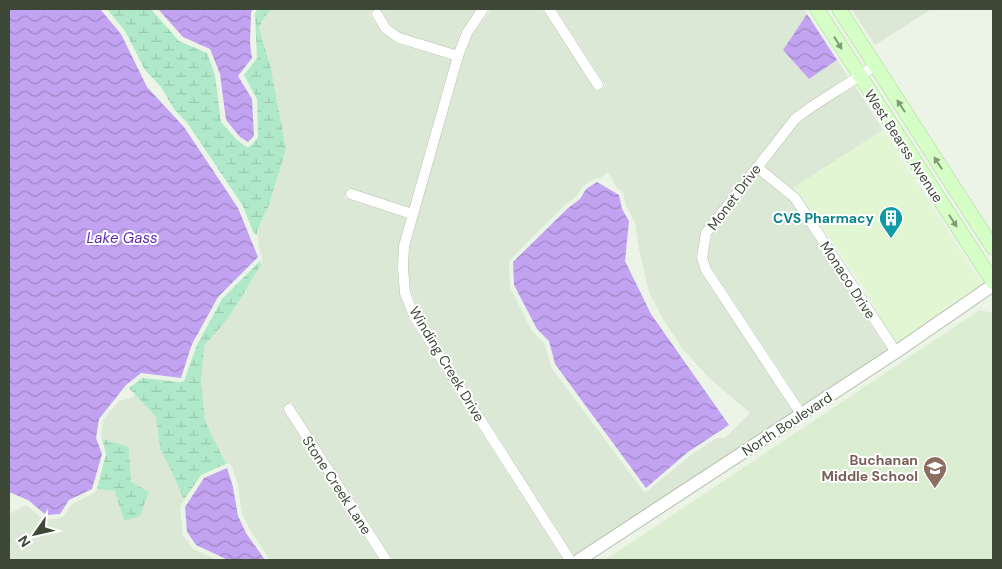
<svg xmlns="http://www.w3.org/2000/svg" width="1002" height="569" viewBox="0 0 1002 569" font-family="'DM Sans',sans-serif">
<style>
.residential{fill:#dce8d6;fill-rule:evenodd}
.commercial{fill:#e2f6d3}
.education{fill:#daedd1}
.wetland{fill:url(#wetland-marsh)}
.water{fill:url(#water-waves)}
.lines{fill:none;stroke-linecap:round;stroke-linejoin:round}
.minor-casing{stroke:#b2c0aa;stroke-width:11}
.tertiary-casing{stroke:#b2c0aa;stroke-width:14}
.secondary-casing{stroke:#a8d597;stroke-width:15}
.minor{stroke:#fff;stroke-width:10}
.tertiary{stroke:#fff;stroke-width:12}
.secondary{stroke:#d5ffc7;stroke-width:14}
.oneway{fill:#819a77}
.labels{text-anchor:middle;stroke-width:4;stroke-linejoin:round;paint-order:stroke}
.street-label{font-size:14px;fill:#3d4836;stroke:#fff}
.culture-label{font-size:14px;font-weight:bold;fill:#0d838f;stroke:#fff;text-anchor:end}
.education-label{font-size:14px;font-weight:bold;fill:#785e54;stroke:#fff;text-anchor:end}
.water-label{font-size:15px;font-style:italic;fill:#652db6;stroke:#fff}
</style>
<defs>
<pattern id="wetland-marsh" width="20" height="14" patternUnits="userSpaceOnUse" patternTransform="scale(1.25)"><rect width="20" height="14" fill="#b0e9c9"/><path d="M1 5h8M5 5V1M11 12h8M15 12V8" fill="none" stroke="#98c9ad"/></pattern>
<pattern id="water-waves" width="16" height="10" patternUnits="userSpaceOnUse" patternTransform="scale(1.25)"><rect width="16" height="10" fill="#c2a3f2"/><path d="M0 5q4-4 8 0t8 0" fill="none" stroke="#9f87c5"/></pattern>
</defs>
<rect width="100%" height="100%" fill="#ecf4e8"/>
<!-- residential -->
<g class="residential">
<polygon points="270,9 376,9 369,14 382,32 395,43 451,60 409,207 348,188 344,198 406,218 399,245 397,269 400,295 408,318 563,560 393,560 291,402 282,408 379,560 270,560 250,530 242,514 238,486 232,466 230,464 226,464 205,421 201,379 205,344 214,335 232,312 261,265 262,257 259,247 257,231 269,205 286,149 271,69 259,27"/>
<polygon points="380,9 477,9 462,30 454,50 402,34 391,25"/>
<path d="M491,9H542L596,92L606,86L556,9H804L807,14L783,50L809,79L837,60L849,78L810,101L790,116L702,230L696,257L701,273L794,413L575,557L419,313L411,291L408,268L410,246L419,211L463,58L472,35ZM608,172L617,188L623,192L626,206L635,223L639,249L649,292L663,319L682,348L708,377L750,413L725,438H717L691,455L646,492H644L551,367L545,344L532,331L510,287L509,263L510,260L565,205L577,196L583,186L595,179L600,178Z"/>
<polygon points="851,9 932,9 875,45"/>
<polygon points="855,86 883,130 793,188 794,190 765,166 799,123 815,110"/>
<polygon points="758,175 791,202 888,351 803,406 711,267 707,257 712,235"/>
<polygon points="135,394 156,417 160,449 171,470 184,500 180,508 183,535 193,549 218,560 9,560 9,514 26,505 44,520 60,518 64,516 72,504 94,493 97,489 115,491 131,482 129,447 102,439 101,437 103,420 119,401 133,397"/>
</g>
<!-- commercial -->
<polygon class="commercial" points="883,130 983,286 898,344 883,322 866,291 800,195 793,188"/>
<!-- education -->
<polygon class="education" points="980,310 993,313 993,560 605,560"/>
<!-- wetland -->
<g class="wetland">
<polygon points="107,9 151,9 179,41 207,53 215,75 221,122 237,140 247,147 251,146 258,137 257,99 244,75 257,58 255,13 258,9 270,9 259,27 271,69 286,149 269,205 257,231 257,235 253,232 243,206 188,124 174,109 161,87 145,70 125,31"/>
<path d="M260,261L261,265C244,292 229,322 205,344L201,379L205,421L226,464L201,475L184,500L171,470L160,449L156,417L129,388L142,378L180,382L184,381L197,345L222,299Z"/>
<polygon points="102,439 129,447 131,482 149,492 140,516 124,521 115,491 97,489 106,454"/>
</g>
<!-- water -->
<g class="water">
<polygon points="9,9 100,9 121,34 147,87 184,127 238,208 258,257 218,297 192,344 181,378 141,373 126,385 99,419 96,438 102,454 92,489 69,500 60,514 46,515 28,500 9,492"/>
<polygon points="158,9 253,9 251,12 250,43 252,58 238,76 252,99 254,136 248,142 240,137 226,120 220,74 210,49 183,37"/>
<polygon points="807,14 837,60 809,79 783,50"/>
<polygon points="597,182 619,195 622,209 629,221 625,261 651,314 729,425 688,452 646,488 555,364 549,341 537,329 514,285 513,262 568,208 580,199 586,189"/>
<polygon points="227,468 233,487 238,516 246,533 265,560 228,560 196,545 187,532 185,507 204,478"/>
</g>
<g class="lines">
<!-- minor casing -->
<g class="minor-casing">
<g id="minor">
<polyline points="483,9 467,33 458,56 404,246 403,268 405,293 414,316 570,560"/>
<polyline points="549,9 598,85"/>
<polyline points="377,14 386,29 399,38 458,56"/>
<polyline points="757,167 795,198 896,352"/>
<polyline points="351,194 412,214"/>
<polyline points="289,409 386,560"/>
<path d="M801,414L706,270L702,258L706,233L795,119C820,99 849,85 875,65"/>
</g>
</g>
<!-- tertiary casing -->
<g class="tertiary-casing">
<polyline id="tertiary" points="579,560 896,352 993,285"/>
</g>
<!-- secondary casing -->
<g class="secondary-casing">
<g id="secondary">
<polyline points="817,9 993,282"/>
<polyline points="839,9 993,248"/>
</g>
</g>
<!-- minor -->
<use href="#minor" class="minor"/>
<!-- tertiary -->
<use href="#tertiary" class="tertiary"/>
<!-- secondary -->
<use href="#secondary" class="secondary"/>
</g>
<!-- one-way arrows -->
<defs><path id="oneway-solid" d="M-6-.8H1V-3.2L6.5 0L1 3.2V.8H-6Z" transform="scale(1.25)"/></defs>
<g class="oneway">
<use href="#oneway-solid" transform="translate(838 43) rotate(58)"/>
<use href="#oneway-solid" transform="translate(901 106) rotate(-123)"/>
<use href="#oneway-solid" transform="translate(938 163) rotate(-123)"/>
<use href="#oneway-solid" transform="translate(953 221) rotate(57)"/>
</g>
<!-- icons -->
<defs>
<g id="building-pin" transform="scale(1.25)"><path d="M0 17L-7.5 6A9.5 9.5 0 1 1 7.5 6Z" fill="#0f9aa8" stroke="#fff"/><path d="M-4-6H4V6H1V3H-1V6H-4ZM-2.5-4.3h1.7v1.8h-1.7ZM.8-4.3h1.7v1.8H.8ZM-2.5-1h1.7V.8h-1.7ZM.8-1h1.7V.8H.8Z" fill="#fff"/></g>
<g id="school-pin" transform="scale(1.25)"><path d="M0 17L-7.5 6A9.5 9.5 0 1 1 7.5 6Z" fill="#8d6e63" stroke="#fff"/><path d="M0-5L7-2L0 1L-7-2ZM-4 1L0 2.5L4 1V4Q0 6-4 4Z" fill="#fff"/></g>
</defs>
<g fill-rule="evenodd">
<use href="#building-pin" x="891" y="218"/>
<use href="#school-pin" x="935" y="468"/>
</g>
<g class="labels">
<!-- street labels -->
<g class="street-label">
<text transform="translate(904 146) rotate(57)" y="5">West Bearss Avenue</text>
<text transform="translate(734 197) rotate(-53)" y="5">Monet Drive</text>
<text transform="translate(848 280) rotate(57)" y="5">Monaco Drive</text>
<text transform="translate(447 364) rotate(59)" y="5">Winding Creek Drive</text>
<text transform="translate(787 424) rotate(-33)" y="5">North Boulevard</text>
<text transform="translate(337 485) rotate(57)" y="5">Stone Creek Lane</text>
</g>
<!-- culture labels -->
<g class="culture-label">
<text x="874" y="223">CVS Pharmacy</text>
</g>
<!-- education labels -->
<g class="education-label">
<text x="918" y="465">Buchanan<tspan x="918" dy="16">Middle School</tspan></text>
</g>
<!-- water labels -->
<g class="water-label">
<text x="122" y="243">Lake Gass</text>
</g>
</g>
<!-- border -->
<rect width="1002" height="569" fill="none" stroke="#3d4836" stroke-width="20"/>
<!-- north arrow -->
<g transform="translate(35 534) rotate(236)" stroke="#ffffff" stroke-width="4" paint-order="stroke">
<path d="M0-4L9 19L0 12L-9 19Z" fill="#3d4836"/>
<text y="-8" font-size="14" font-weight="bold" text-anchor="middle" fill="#3d4836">N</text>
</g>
</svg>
